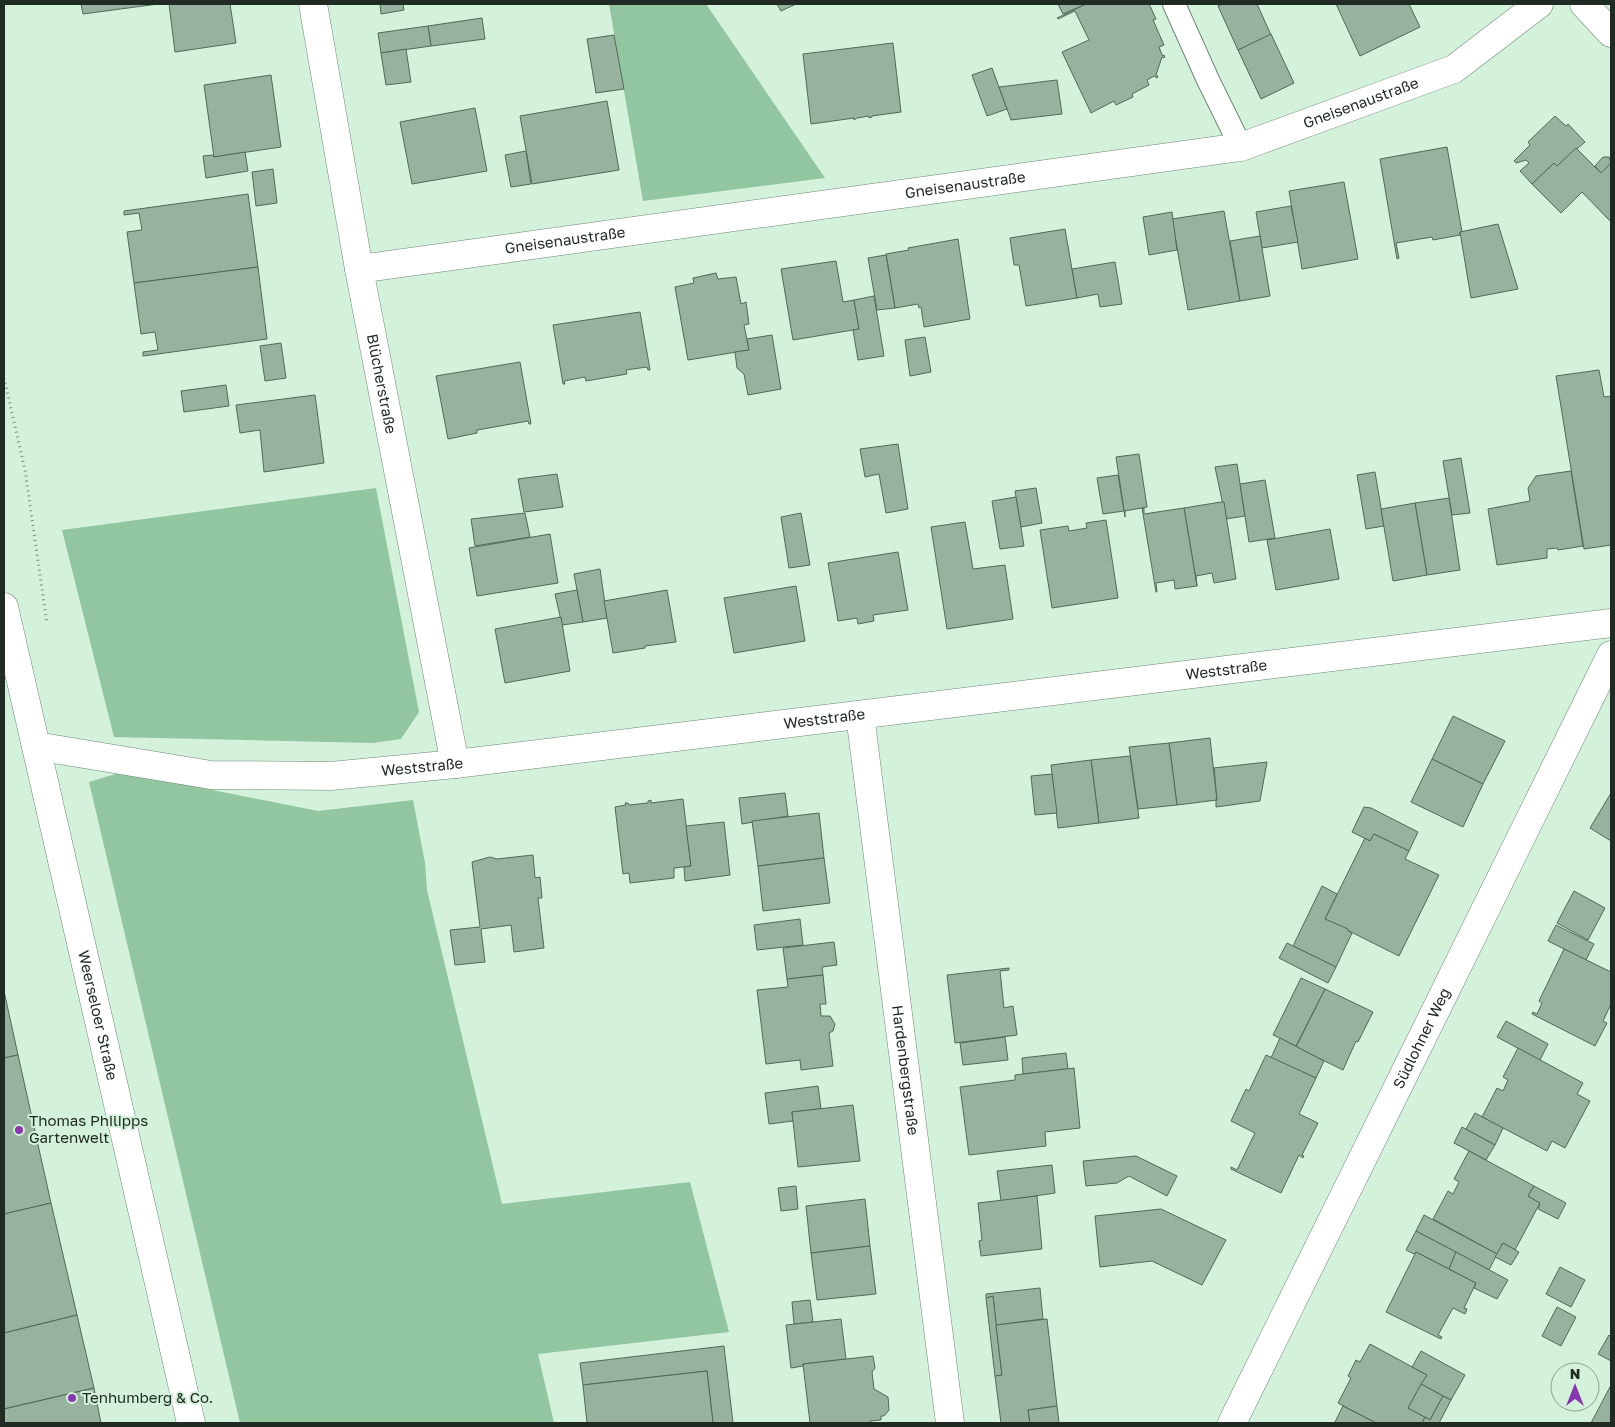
<svg xmlns="http://www.w3.org/2000/svg" width="1615" height="1427" viewBox="0 0 1615 1427" font-family="'Golos Text',sans-serif">
<style>
.green{fill:#91c6a0}
.building{fill:#97b39f;stroke:#506a57}
.lines{fill:none;stroke-linecap:round;stroke-linejoin:round}
.lane-casing{stroke:#6d8874;stroke-width:24}
.street-casing{stroke:#6d8874;stroke-width:29}
.secondary-casing{stroke:#6d8874;stroke-width:29}
.path{stroke:#7c9181;stroke-width:3;stroke-dasharray:1 4;stroke-linecap:butt}
.lane{stroke:#fff;stroke-width:22}
.street{stroke:#fff;stroke-width:28}
.secondary{stroke:#fff;stroke-width:28}
.poi-dot{fill:#8639aa;stroke:#d4f1db;stroke-width:2}
.labels{text-anchor:middle;stroke-width:4;stroke-linejoin:round;paint-order:stroke}
.street-label{font-size:15px;fill:#202b23;stroke:#d4f1db}
.poi-label{font-size:15px;fill:#202b23;stroke:#d4f1db;text-anchor:start}
</style>
<rect width="100%" height="100%" fill="#d4f1db"/>
<!-- green -->
<g class="green">
<polygon points="609,4 706,4 825,178 643,201"/>
<polygon points="376,488 419,712 401,739 373,743 114,737 62,530"/>
<polygon points="122,772 318,811 413,800 425,863 427,890 502,1204 690,1182 729,1332 538,1354 554,1423 240,1423 89,782"/>
</g>
<!-- building -->
<g class="building">
<polygon points="81,4 158,4 83,14"/>
<polygon points="169,4 230,4 236,43 175,52"/>
<polygon points="380,4 403,4 404,10 381,14"/>
<polygon points="777,4 796,4 781,11"/>
<polygon points="1058,4 1086,4 1063,14"/>
<polygon points="1086,4 1149,4 1156,19 1153,20 1164,45 1159,47 1162,55 1165,56 1164,58 1162,57 1156,75 1158,76 1157,78 1154,76 1147,80 1149,85 1132,94 1133,97 1116,105 1114,101 1091,113 1062,52 1089,40 1075,11 1058,19 1057,18"/>
<polygon points="1223,4 1257,4 1271,35 1238,50 1218,6"/>
<polygon points="1336,4 1409,4 1420,27 1360,56"/>
<polygon points="482,18 485,39 431,46 428,26"/>
<polygon points="428,26 431,46 381,53 378,33"/>
<polygon points="1271,34 1294,83 1261,99 1238,50"/>
<polygon points="614,35 624,89 596,93 587,39"/>
<polygon points="893,43 901,112 872,116 872,117 869,118 869,116 857,118 854,120 854,118 811,124 803,54"/>
<polygon points="406,49 411,82 386,85 381,53"/>
<polygon points="992,68 1007,109 987,116 972,75"/>
<polygon points="271,75 281,147 214,157 204,85"/>
<polygon points="1057,80 1062,114 1011,120 999,87"/>
<polygon points="607,101 619,170 532,184 520,116"/>
<polygon points="475,108 487,171 412,184 400,122"/>
<polygon points="1555,116 1566,126 1568,124 1585,142 1557,166 1554,163 1532,184 1520,171 1529,163 1526,160 1516,163 1514,161 1530,145 1528,142"/>
<polygon points="1447,147 1462,232 1460,232 1460,235 1433,240 1432,237 1396,243 1399,258 1397,259 1380,159"/>
<polygon points="1576,148 1601,173 1611,163 1611,222 1582,192 1561,213 1532,184 1554,163 1557,166"/>
<polygon points="526,151 531,184 511,187 505,155"/>
<polygon points="245,152 248,171 206,178 203,156 213,155 214,157"/>
<polygon points="1603,157 1609,157 1611,163 1601,173 1595,166"/>
<polygon points="273,169 277,203 256,206 252,172"/>
<polygon points="1344,182 1358,259 1302,269 1289,191"/>
<polygon points="248,194 258,267 134,283 127,232 142,230 139,213 124,215 124,211"/>
<polygon points="1291,206 1298,242 1262,248 1256,212"/>
<polygon points="1224,211 1240,301 1188,310 1172,219"/>
<polygon points="1172,212 1177,250 1149,255 1143,217"/>
<polygon points="1498,224 1518,289 1471,298 1460,232"/>
<polygon points="1065,229 1077,298 1026,306 1019,265 1014,265 1010,238"/>
<polygon points="1260,236 1270,296 1240,301 1230,241"/>
<polygon points="958,239 970,319 924,327 921,307 919,308 918,304 895,308 886,254 909,250 908,248"/>
<polygon points="886,255 895,308 877,310 868,258"/>
<polygon points="836,261 843,302 854,300 859,329 793,340 781,269"/>
<polygon points="1115,262 1122,304 1100,307 1098,294 1077,298 1072,269"/>
<polygon points="258,267 267,339 143,356 143,352 158,350 155,332 141,334 134,283"/>
<polygon points="716,273 718,279 736,277 741,304 746,302 749,324 744,325 749,350 688,360 675,287 694,283 693,278"/>
<polygon points="874,296 884,356 858,360 853,330 859,329 854,300"/>
<polygon points="640,312 650,370 648,370 647,367 626,370 627,374 586,381 585,377 564,381 565,384 563,384 553,325"/>
<polygon points="772,335 781,389 748,395 744,374 737,368 735,352 749,350 747,339"/>
<polygon points="925,337 931,372 910,376 905,340"/>
<polygon points="281,343 286,378 265,381 260,346"/>
<polygon points="520,362 531,424 529,424 528,421 477,430 477,433 448,439 436,376"/>
<polygon points="1599,370 1604,397 1611,396 1611,545 1584,549 1556,376"/>
<polygon points="226,385 229,406 184,412 181,391"/>
<polygon points="315,395 324,463 264,472 260,430 240,433 236,405"/>
<polygon points="898,444 908,509 886,513 879,474 865,477 860,449"/>
<polygon points="1139,454 1147,507 1125,511 1125,517 1116,457"/>
<polygon points="1461,458 1470,513 1452,515 1443,461"/>
<polygon points="1237,464 1245,516 1226,519 1215,467"/>
<polygon points="1571,471 1583,546 1558,550 1557,548 1547,549 1547,558 1497,565 1488,509 1530,501 1528,488 1536,476"/>
<polygon points="1375,472 1384,526 1366,529 1357,475"/>
<polygon points="557,474 563,507 524,512 518,479"/>
<polygon points="1118,475 1124,511 1103,514 1097,478"/>
<polygon points="1265,480 1275,538 1249,542 1240,484"/>
<polygon points="1036,488 1042,523 1021,527 1015,491"/>
<polygon points="1016,497 1024,546 1000,549 992,501"/>
<polygon points="1449,498 1460,570 1427,575 1415,503"/>
<polygon points="1221,502 1224,502 1236,579 1214,583 1212,573 1196,576 1197,586 1184,508"/>
<polygon points="1415,503 1427,575 1393,581 1381,509"/>
<polygon points="1142,508 1144,508 1144,514 1184,508 1197,586 1175,589 1174,580 1156,583 1157,592 1156,592"/>
<polygon points="525,513 530,537 475,546 471,519"/>
<polygon points="801,513 810,565 789,568 781,517"/>
<polygon points="1106,520 1118,598 1052,608 1040,530 1068,526 1069,531 1087,528 1086,523"/>
<polygon points="965,522 973,569 1005,565 1013,619 947,629 931,527"/>
<polygon points="1330,529 1339,579 1276,590 1267,540"/>
<polygon points="550,534 558,583 477,596 469,548"/>
<polygon points="898,552 908,610 873,615 874,621 858,624 857,618 838,621 828,563"/>
<polygon points="600,569 607,618 583,622 574,574"/>
<polygon points="796,586 805,641 734,653 724,598"/>
<polygon points="577,590 583,622 562,625 555,594"/>
<polygon points="667,590 676,642 645,646 645,648 613,653 604,601"/>
<polygon points="561,617 570,671 505,683 495,629"/>
<polygon points="1453,716 1505,741 1483,784 1432,759"/>
<polygon points="1210,738 1217,800 1177,805 1169,743"/>
<polygon points="1169,743 1177,805 1138,809 1129,747"/>
<polygon points="1130,756 1139,818 1099,823 1091,760"/>
<polygon points="1432,759 1483,784 1463,827 1411,802"/>
<polygon points="1091,760 1099,823 1058,828 1051,765"/>
<polygon points="1267,762 1260,801 1216,807 1216,800 1217,800 1214,768"/>
<polygon points="1052,774 1057,813 1035,815 1031,776"/>
<polygon points="785,793 788,816 742,824 739,798"/>
<polygon points="1611,793 1611,841 1590,828"/>
<polygon points="683,799 691,866 674,868 674,878 630,883 629,873 623,874 615,807 626,805 625,803 628,803 629,805 648,803 648,801 651,800 651,803"/>
<polygon points="1364,807 1371,808 1418,832 1409,851 1374,834 1370,841 1352,832"/>
<polygon points="819,813 824,858 758,866 752,821"/>
<polygon points="724,822 730,875 685,881 684,867 691,866 686,826"/>
<polygon points="1374,834 1409,851 1405,859 1439,875 1399,956 1325,919 1365,838 1370,841"/>
<polygon points="533,855 535,878 540,877 542,898 538,898 544,948 514,952 511,925 481,929 485,962 455,965 450,930 480,927 472,862 490,857 497,859"/>
<polygon points="824,858 830,903 763,911 758,866"/>
<polygon points="1322,886 1337,894 1325,919 1348,929 1348,931 1352,933 1336,967 1293,946"/>
<polygon points="1574,891 1605,908 1588,940 1557,923"/>
<polygon points="800,919 803,945 757,950 754,925"/>
<polygon points="1556,925 1594,944 1586,960 1548,941"/>
<polygon points="834,942 837,965 822,967 823,975 787,979 783,948"/>
<polygon points="1287,943 1336,967 1328,983 1279,958"/>
<polygon points="1564,949 1611,972 1611,1004 1603,1021 1607,1023 1595,1046 1532,1014 1533,1012 1537,1014 1542,1003 1539,1001"/>
<polygon points="1009,968 1009,970 1000,971 1004,1008 1013,1006 1017,1035 955,1043 947,975"/>
<polygon points="823,975 826,1004 820,1004 821,1016 830,1016 835,1024 833,1031 829,1033 833,1066 801,1070 800,1060 766,1064 757,990 788,987 787,979"/>
<polygon points="1301,978 1325,989 1296,1046 1273,1035"/>
<polygon points="1325,989 1373,1012 1358,1042 1356,1041 1343,1070 1296,1047"/>
<polygon points="4,991 18,1055 4,1058"/>
<polygon points="1506,1021 1548,1044 1540,1060 1497,1037"/>
<polygon points="1005,1037 1008,1060 963,1065 960,1043"/>
<polygon points="1280,1038 1324,1061 1316,1078 1271,1058"/>
<polygon points="1518,1048 1583,1083 1577,1094 1590,1101 1565,1148 1552,1141 1547,1151 1482,1117 1497,1088 1503,1091 1508,1080 1503,1077"/>
<polygon points="1066,1053 1068,1069 1023,1074 1022,1058"/>
<polygon points="18,1055 51,1203 4,1214 4,1058"/>
<polygon points="1266,1055 1316,1078 1299,1114 1318,1123 1302,1155 1304,1156 1303,1158 1299,1155 1281,1193 1231,1169 1231,1167 1237,1170 1255,1133 1231,1121 1245,1091 1246,1089 1249,1091"/>
<polygon points="1074,1068 1080,1128 1045,1132 1046,1146 969,1155 960,1087 1015,1080 1015,1075"/>
<polygon points="818,1086 821,1109 792,1112 793,1121 769,1124 765,1093"/>
<polygon points="853,1105 860,1161 798,1167 792,1112"/>
<polygon points="1475,1113 1503,1128 1495,1145 1466,1129"/>
<polygon points="1462,1127 1495,1145 1486,1160 1454,1143"/>
<polygon points="1469,1151 1534,1186 1528,1196 1540,1203 1515,1250 1503,1243 1497,1254 1433,1219 1448,1191 1453,1194 1459,1182 1454,1179"/>
<polygon points="1136,1156 1177,1176 1167,1196 1129,1176 1117,1183 1086,1186 1083,1161"/>
<polygon points="1052,1165 1055,1193 1001,1201 997,1171"/>
<polygon points="796,1186 798,1209 781,1211 778,1188"/>
<polygon points="1534,1186 1566,1203 1558,1219 1538,1209 1540,1203 1528,1196"/>
<polygon points="1037,1196 1042,1249 981,1256 979,1241 982,1240 978,1203"/>
<polygon points="865,1199 870,1246 811,1253 806,1206"/>
<polygon points="51,1203 77,1315 4,1333 4,1214"/>
<polygon points="1161,1209 1226,1240 1202,1285 1152,1261 1100,1267 1095,1216"/>
<polygon points="1424,1215 1497,1254 1489,1270 1416,1231"/>
<polygon points="1416,1231 1456,1252 1449,1269 1416,1252 1414,1254 1406,1250"/>
<polygon points="1503,1243 1519,1252 1511,1265 1495,1257"/>
<polygon points="870,1246 876,1294 817,1300 811,1253"/>
<polygon points="1416,1252 1476,1283 1464,1308 1467,1309 1465,1314 1453,1308 1438,1335 1442,1337 1441,1339 1386,1312"/>
<polygon points="1456,1252 1508,1280 1497,1299 1474,1288 1476,1283 1449,1269"/>
<polygon points="1560,1267 1585,1280 1571,1307 1546,1294"/>
<polygon points="1040,1288 1043,1319 996,1325 993,1296 986,1298 986,1294"/>
<polygon points="993,1296 1002,1375 995,1376 986,1298"/>
<polygon points="810,1300 813,1322 794,1324 792,1302"/>
<polygon points="1557,1307 1576,1317 1561,1346 1542,1336"/>
<polygon points="77,1315 94,1388 4,1409 4,1333"/>
<polygon points="841,1319 846,1359 803,1364 803,1366 791,1368 786,1325"/>
<polygon points="1047,1319 1057,1406 1028,1410 1030,1423 1001,1423 995,1376 1002,1375 996,1325"/>
<polygon points="1609,1335 1611,1337 1611,1361 1598,1354"/>
<polygon points="1370,1344 1427,1375 1408,1408 1425,1417 1422,1423 1376,1423 1338,1403 1351,1378 1348,1376 1356,1360 1360,1362"/>
<polygon points="724,1346 733,1423 713,1423 707,1371 583,1385 580,1363"/>
<polygon points="1421,1351 1465,1375 1451,1400 1421,1384 1427,1375 1412,1367"/>
<polygon points="873,1356 875,1368 872,1372 874,1389 888,1397 889,1410 884,1416 881,1416 881,1420 870,1421 870,1423 810,1423 803,1364"/>
<polygon points="707,1371 713,1423 587,1423 583,1385"/>
<polygon points="1421,1384 1443,1396 1430,1420 1408,1408"/>
<polygon points="1611,1385 1611,1423 1591,1423"/>
<polygon points="94,1388 101,1423 4,1423 4,1409"/>
<polygon points="1443,1396 1451,1400 1439,1423 1422,1423 1425,1417 1430,1420"/>
<polygon points="1057,1406 1059,1423 1030,1423 1028,1410"/>
<polygon points="1343,1406 1376,1423 1338,1423 1335,1422"/>
</g>
<g class="lines">
<!-- lane casing -->
<g class="lane-casing">
<polyline id="lane" points="1174,4 1208,80 1241,147"/>
</g>
<!-- street casing -->
<g class="street-casing">
<g id="street">
<path id="s1" d="M313,4L359,269L455,764"/>
<polyline points="1584,4 1611,33"/>
<path id="s2" d="M359,269L1241,147L1454,69L1539,4"/>
<path id="s3" d="M860,715L950,1423"/>
<path id="s4" d="M36,746L211,775L331,776L455,764L1611,623"/>
<path id="s5" d="M1232,1423L1611,655"/>
</g>
</g>
<!-- secondary casing -->
<g class="secondary-casing">
<g id="secondary">
<path id="s6" d="M4,607L191,1423"/>
</g>
</g>
<!-- path -->
<polyline class="path" points="4,378 25,470 47,624"/>
<!-- lane -->
<use href="#lane" class="lane"/>
<!-- street -->
<use href="#street" class="street"/>
<!-- secondary -->
<use href="#secondary" class="secondary"/>
</g>
<!-- markers -->
<g class="poi-dot">
<circle cx="19" cy="1130" r="5"/>
<circle cx="72" cy="1398" r="5"/>
</g>
<g class="labels">
<!-- street labels -->
<g class="street-label">
<text dy="5" stroke="none"><textPath href="#s2" startOffset="1018">Gneisenaustraße</textPath></text>
<text dy="5" stroke="none"><textPath href="#s2" startOffset="612">Gneisenaustraße</textPath></text>
<text dy="5" stroke="none"><textPath href="#s2" startOffset="208">Gneisenaustraße</textPath></text>
<text dy="5" stroke="none"><textPath href="#s1" startOffset="386">Blücherstraße</textPath></text>
<text dy="5" stroke="none"><textPath href="#s4" startOffset="1199">Weststraße</textPath></text>
<text dy="5" stroke="none"><textPath href="#s4" startOffset="794">Weststraße</textPath></text>
<text dy="5" stroke="none"><textPath href="#s4" startOffset="389">Weststraße</textPath></text>
<text dy="5" stroke="none"><textPath href="#s6" startOffset="419">Weerseloer Straße</textPath></text>
<text dy="5" stroke="none"><textPath href="#s5" startOffset="429">Südlohner Weg</textPath></text>
<text dy="5" stroke="none"><textPath href="#s3" startOffset="358">Hardenbergstraße</textPath></text>
</g>
<!-- poi labels -->
<g class="poi-label">
<text x="29" y="1126">Thomas Philipps<tspan x="29" dy="17">Gartenwelt</tspan></text>
<text x="82" y="1403">Tenhumberg &amp; Co.</text>
</g>
</g>
<!-- border -->
<rect width="1615" height="1427" fill="none" stroke="#202b23" stroke-width="10"/>
<!-- north arrow -->
<g transform="translate(1575 1387)"><circle r="24" fill="#d4f1db" stroke="#8ca291"/>
<path d="M0-4L9 19L0 12L-9 19Z" fill="#8639aa"/>
<text y="-8" font-size="14" font-weight="bold" text-anchor="middle" fill="#202b23">N</text>
</g>
</svg>
